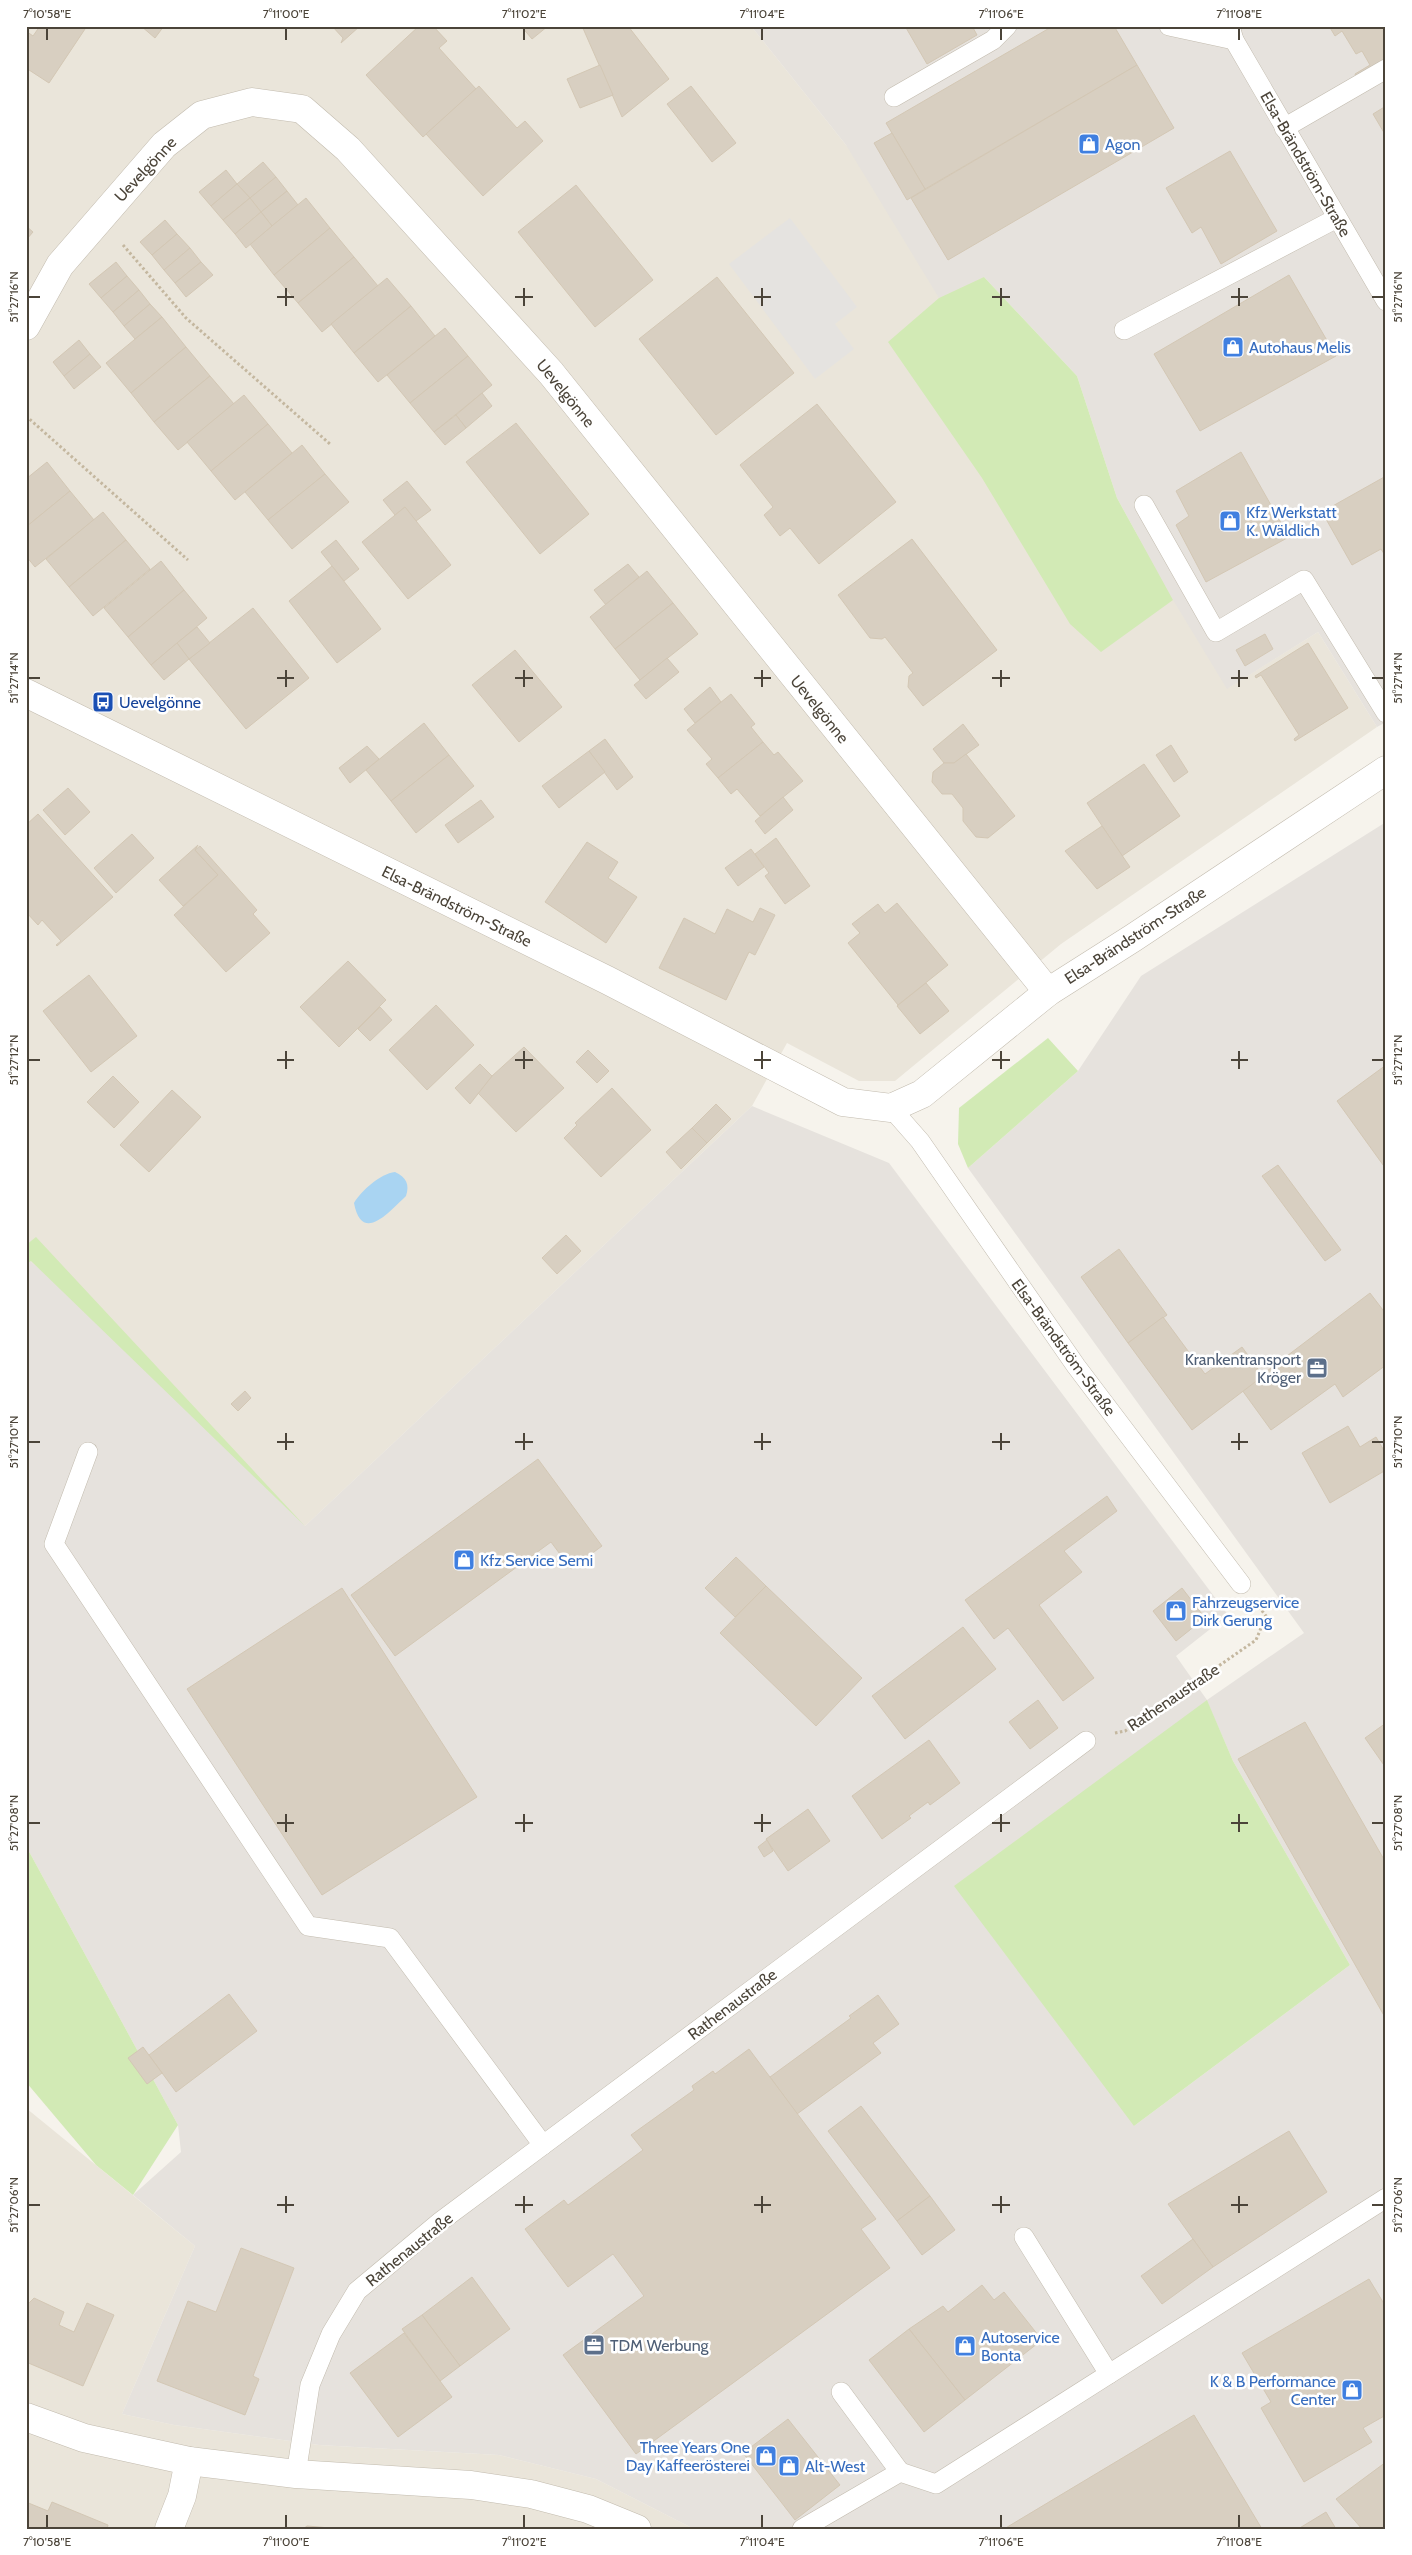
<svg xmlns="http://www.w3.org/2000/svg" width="1412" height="2555" viewBox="0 0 1412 2555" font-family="Cabin,sans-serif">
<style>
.residential{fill:#eae5da}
.industrial{fill:#e6e2dd;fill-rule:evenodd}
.green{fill:#d2eab5}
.parking{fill:#e5e3e0}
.water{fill:#a9d4f2}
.building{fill:#d8cfc1;stroke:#d3c7b4}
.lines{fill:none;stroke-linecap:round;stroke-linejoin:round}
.service-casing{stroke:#c2bbae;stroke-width:20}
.minor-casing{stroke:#c2bbae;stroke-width:29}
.tertiary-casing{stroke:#c2bbae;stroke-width:29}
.path{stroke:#c4b79f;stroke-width:3;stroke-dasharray:2.5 2.5;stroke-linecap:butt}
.service{stroke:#fff;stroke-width:19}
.minor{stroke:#fff;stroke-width:28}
.tertiary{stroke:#fff;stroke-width:28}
.ticks{fill:none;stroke:#4b4439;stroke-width:2}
.labels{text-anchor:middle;stroke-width:5;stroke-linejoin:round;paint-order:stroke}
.shop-label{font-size:16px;fill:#366cbe;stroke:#fff;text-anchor:start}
.street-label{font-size:16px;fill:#4b4439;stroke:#fff}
.transit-label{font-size:16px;fill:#164399;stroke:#fff;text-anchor:start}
.service-label{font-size:16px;fill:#4e5e75;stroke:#fff;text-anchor:end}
.neatline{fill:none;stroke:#4b4439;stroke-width:2}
.ticks-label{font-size:12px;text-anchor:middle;fill:#4b4439}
</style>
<rect width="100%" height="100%" fill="#f6f3ec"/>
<!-- residential -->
<g class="residential">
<polygon points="26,26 751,26 846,145 984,277 1228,688 1318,632 1377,727 1061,944 895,1081 859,1081 787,1043 752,1106 305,1526 30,1261 26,1263"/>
<polygon points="26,2108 195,2246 122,2414 174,2425 319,2445 499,2455 596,2479 694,2529 26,2529"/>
</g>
<!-- industrial -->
<g class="industrial">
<polygon points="751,26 1386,26 1386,722 1377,727 1318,632 1227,689 1173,600 1117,498 1077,376 984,277 939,298 846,145"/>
<path d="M1386,822V2529H694L596,2479L499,2455L319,2445L174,2425L122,2414L195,2246L133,2195L181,2152L178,2125L26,1846V1264L30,1261L159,1373L305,1526L752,1106L889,1163L1228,1615L1176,1656L1207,1700L1304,1633L968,1168L1078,1071L1141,976ZM1207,1701L1233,1761L1350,1965L1134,2126Z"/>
</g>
<!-- green -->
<g class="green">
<polygon points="984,277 1077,376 1117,498 1173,600 1101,652 1070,624 982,478 888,342 939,298"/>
<polygon points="1048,1038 1078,1071 968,1168 958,1144 959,1108"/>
<polygon points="36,1237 305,1526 306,1527 31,1261 26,1264 26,1245"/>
<polygon points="1207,1700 1233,1761 1350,1965 1134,2126 954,1886"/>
<polygon points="26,1846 178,2125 133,2195 96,2165 26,2082"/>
</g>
<!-- parking -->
<polygon class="parking" points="790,218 857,307 835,324 854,349 815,379 729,264"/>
<!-- water -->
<path class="water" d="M395,1172C406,1177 410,1184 406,1196C390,1211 362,1245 354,1203C362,1190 380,1174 395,1172Z"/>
<!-- building -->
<g class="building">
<polygon points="40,26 87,26 49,83 26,68 26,31 33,36"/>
<polygon points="141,26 164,26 155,38"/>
<polygon points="332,26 360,26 341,43 343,38"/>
<polygon points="419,26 433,26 447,41 439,48 476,89 423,137 366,75"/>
<polygon points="521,26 548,26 532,39"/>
<polygon points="582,26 628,26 669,79 622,117"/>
<polygon points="905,26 972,26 977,35 927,64"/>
<polygon points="1053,26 1114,26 1137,65 925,189 886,123"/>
<polygon points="1329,26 1386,26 1386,60 1356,77 1355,74 1370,65 1362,51 1356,54 1342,31 1335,36"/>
<polygon points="600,65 613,95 580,108 567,79"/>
<polygon points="1137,65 1174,128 948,260 911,198"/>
<polygon points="479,86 517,128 525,121 543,141 483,196 426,134"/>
<polygon points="691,86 736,143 712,162 667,104"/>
<polygon points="1386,106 1386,136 1373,114"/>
<polygon points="892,133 925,189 907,200 874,143"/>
<polygon points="1230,151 1277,231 1221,264 1201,227 1192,233 1166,188"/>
<polygon points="263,162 276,177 250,198 237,184"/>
<polygon points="226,170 237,184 211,206 199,192"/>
<polygon points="276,177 287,191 261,212 250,198"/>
<polygon points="237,184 250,198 223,220 211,206"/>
<polygon points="576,185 653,280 595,327 518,232"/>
<polygon points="287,191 298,205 272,226 261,212"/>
<polygon points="250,198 261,212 235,234 223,220"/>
<polygon points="306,198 330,228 274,275 250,244"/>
<polygon points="261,212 272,226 246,248 235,234"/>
<polygon points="165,220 177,234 152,255 140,242"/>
<polygon points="26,226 33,232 26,240"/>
<polygon points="330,228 354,257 298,303 274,275"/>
<polygon points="177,234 190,248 164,270 152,255"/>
<polygon points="190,248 201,262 175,283 164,270"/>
<polygon points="354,257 378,286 322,332 298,303"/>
<polygon points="116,262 127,276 101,298 89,284"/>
<polygon points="201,262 213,275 186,297 175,283"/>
<polygon points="1289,275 1336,356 1200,431 1154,354"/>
<polygon points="127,276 139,290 113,312 101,298"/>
<polygon points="717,277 794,373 716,435 639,339"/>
<polygon points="387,278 411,306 354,353 331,324"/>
<polygon points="139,290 150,304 124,326 113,312"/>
<polygon points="150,304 162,317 135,339 124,326"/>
<polygon points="411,306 435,336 378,382 354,353"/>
<polygon points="162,317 186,347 131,393 106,363"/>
<polygon points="445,328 468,356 410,403 387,375"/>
<polygon points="79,340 90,354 64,376 53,362"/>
<polygon points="186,347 210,376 154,422 131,393"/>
<polygon points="90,354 101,367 74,389 64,376"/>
<polygon points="468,356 492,385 434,432 410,403"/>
<polygon points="210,376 234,404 178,450 154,422"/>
<polygon points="482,393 492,406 466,428 456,415"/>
<polygon points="244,395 268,424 211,471 187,442"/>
<polygon points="817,404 896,502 819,564 790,528 780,536 764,515 773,507 740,465"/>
<polygon points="456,415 466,428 445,445 434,432"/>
<polygon points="516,423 589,514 540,554 466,462"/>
<polygon points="268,424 292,453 235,500 211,471"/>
<polygon points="302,445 325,474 268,520 245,492"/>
<polygon points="1241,452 1289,537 1206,582 1176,525 1189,516 1176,491"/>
<polygon points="47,462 70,491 26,527 26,479"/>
<polygon points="325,474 349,502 292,549 268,520"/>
<polygon points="1386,476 1386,557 1381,549 1352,565 1322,512"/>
<polygon points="407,481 431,510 416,521 405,507 395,515 383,500"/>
<polygon points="70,491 94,520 35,567 26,556 26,527"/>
<polygon points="405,507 451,565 408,599 362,542"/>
<polygon points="103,512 126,540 69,587 46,559"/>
<polygon points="912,539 997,650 923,706 908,687 909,676 913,673 885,637 882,639 870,638 838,595"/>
<polygon points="126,540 150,569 93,616 69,587"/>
<polygon points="336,540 359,569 344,581 321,552"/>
<polygon points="161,561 184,590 128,637 104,608"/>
<polygon points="628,564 639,577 606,605 594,590"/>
<polygon points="332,566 381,629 337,663 289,601"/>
<polygon points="647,571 673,603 615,649 590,617"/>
<polygon points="184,590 207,618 151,665 128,637"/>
<polygon points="673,603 698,634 640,680 615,649"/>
<polygon points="253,608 309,678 246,729 189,659"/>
<polygon points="197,627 210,643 189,659 177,643"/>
<polygon points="1265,634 1273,649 1245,666 1236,650"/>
<polygon points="177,643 189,659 164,680 151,665"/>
<polygon points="1308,643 1348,708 1295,741 1294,739 1299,735 1261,675 1256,678 1255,676"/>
<polygon points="515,650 562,707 519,742 472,685"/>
<polygon points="667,658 679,672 646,699 634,685"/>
<polygon points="710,687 721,702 695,723 684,709"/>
<polygon points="731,694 755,724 751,727 763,742 718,778 706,764 712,759 687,730"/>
<polygon points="424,723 449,755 391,801 366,770"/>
<polygon points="963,724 979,745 954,763 944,763 933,749"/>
<polygon points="605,739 633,777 617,790 589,751"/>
<polygon points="763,742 774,755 778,752 803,781 760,816 737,789 731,794 718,778"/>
<polygon points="1171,745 1188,772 1174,782 1156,755"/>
<polygon points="367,746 379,759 350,783 339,768"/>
<polygon points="589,751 605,772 559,808 542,786"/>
<polygon points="966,754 1015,816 988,838 976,837 963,821 963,808 952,794 942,794 932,782 933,772 944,763 954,763"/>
<polygon points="449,755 474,786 416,833 391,801"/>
<polygon points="1144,764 1180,816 1122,856 1087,803"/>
<polygon points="68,788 90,812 65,835 43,810"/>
<polygon points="783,797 793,810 765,834 755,821"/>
<polygon points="481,800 494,817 458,843 445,825"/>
<polygon points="38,814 113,897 57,946 56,945 61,941 42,920 38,925 26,912 26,825"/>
<polygon points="1102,826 1130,867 1097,889 1065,851"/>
<polygon points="132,834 154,858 116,893 94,868"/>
<polygon points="776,838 810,886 785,904 765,876 769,873 755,854"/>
<polygon points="587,842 618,862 608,878 637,897 606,943 545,902"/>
<polygon points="198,845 195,850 218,875 183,906 159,880"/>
<polygon points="200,846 257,910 253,914 270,933 226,972 174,915 218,875 195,850"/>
<polygon points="751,849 764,867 738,886 725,868"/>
<polygon points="897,903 948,965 898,1005 848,943 860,933 852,924 878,904 885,913"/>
<polygon points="760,908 775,915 755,955 749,952 726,1000 659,968 684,918 715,934 727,909 753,922"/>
<polygon points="348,961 386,1000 339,1047 300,1007"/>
<polygon points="89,975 137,1036 91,1072 43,1011"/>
<polygon points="926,983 949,1011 920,1034 897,1006"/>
<polygon points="436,1005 474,1045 427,1090 389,1050"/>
<polygon points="380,1007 392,1020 370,1041 358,1029"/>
<polygon points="524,1047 564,1088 516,1132 478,1093 492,1076"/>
<polygon points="588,1050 609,1071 597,1083 576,1062"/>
<polygon points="480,1064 492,1076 470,1104 455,1088"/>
<polygon points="1386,1065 1386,1169 1337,1101"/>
<polygon points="113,1076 139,1102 114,1128 87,1102"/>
<polygon points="612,1088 651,1130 601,1177 564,1138 577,1125 575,1123"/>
<polygon points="172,1090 201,1117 149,1172 120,1145"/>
<polygon points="716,1104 731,1119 707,1143 692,1128"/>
<polygon points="692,1128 707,1143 681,1169 666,1152"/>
<polygon points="1278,1165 1341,1250 1325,1261 1262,1176"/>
<polygon points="566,1235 581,1251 557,1274 542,1258"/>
<polygon points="1119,1249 1167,1315 1128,1343 1081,1277"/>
<polygon points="1370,1293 1386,1314 1386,1365 1343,1397 1335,1384 1271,1430 1242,1390"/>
<polygon points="1163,1317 1205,1374 1242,1347 1263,1376 1192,1430 1128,1343"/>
<polygon points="245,1391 251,1398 238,1411 231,1404"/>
<polygon points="1348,1426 1360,1447 1376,1437 1386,1454 1386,1470 1330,1503 1302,1453"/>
<polygon points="538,1459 602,1546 571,1569 551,1542 395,1656 351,1595"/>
<polygon points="1107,1496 1117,1511 1064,1551 1082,1572 1039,1605 1094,1678 1063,1701 1008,1628 994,1639 965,1600"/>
<polygon points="736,1557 766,1586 735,1617 705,1588"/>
<polygon points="766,1586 862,1678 816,1726 720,1633"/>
<polygon points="342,1588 477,1797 322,1895 187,1689"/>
<polygon points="1182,1588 1205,1618 1176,1641 1153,1611"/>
<polygon points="963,1627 996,1669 905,1739 872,1696"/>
<polygon points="1038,1700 1058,1728 1030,1749 1009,1722"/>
<polygon points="1305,1722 1386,1863 1386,2019 1238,1759"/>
<polygon points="1386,1723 1386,1768 1365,1738"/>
<polygon points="929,1740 960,1783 930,1805 928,1802 909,1816 911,1818 882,1839 852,1796"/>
<polygon points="808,1809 830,1841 788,1871 766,1839"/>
<polygon points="767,1840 773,1851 764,1857 758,1847"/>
<polygon points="229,1994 257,2031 176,2092 149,2055"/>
<polygon points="878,1995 899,2024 873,2043 881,2053 797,2114 770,2077 851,2018 849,2016"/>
<polygon points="143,2047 162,2073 147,2084 128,2058"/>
<polygon points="749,2049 876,2219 861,2229 890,2268 636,2454 563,2355 644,2296 613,2254 568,2287 525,2229 564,2200 568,2205 643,2150 631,2135 694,2090 692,2086 713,2071 715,2074"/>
<polygon points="861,2106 930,2196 897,2221 828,2131"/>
<polygon points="1289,2131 1327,2192 1213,2267 1168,2204"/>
<polygon points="930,2196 955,2230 922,2255 897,2221"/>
<polygon points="1193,2239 1213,2267 1162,2304 1141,2276"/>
<polygon points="241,2248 294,2268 253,2376 259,2379 245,2415 157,2381 188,2301 216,2312"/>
<polygon points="472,2277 510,2329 460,2366 422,2315"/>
<polygon points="1369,2279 1386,2307 1386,2415 1363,2428 1372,2442 1304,2482 1261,2408 1271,2402 1242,2353"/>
<polygon points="982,2285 994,2300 1004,2292 1042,2340 965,2400 909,2329 943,2306 948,2312"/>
<polygon points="34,2298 64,2312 59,2325 74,2332 87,2303 114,2315 83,2386 26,2362 26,2306"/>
<polygon points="422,2315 460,2366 440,2381 402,2329"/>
<polygon points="909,2329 965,2400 924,2432 869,2360"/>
<polygon points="404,2333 452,2397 398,2437 350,2373"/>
<polygon points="1194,2415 1262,2529 1004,2529"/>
<polygon points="788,2419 840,2485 795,2520 743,2453"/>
<polygon points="1386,2462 1386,2529 1362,2529 1336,2499"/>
<polygon points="26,2502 48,2511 52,2502 108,2525 107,2529 26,2529"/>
<polygon points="1326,2512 1336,2529 1298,2529"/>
<polygon points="307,2526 330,2528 330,2529 303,2529"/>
</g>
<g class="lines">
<!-- service casing -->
<g class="service-casing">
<g id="service">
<polyline points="1169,26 1234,40"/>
<polyline points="1230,26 1234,40 1386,301"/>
<polyline points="894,97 993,40 1007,26"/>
<polyline points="1284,128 1386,69"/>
<polyline points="1124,330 1337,218"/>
<polyline points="1144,505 1216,632 1304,580 1386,713"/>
<polyline points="891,1108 920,1141 1076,1366 1241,1584"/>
<polyline points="88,1452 54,1544 308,1926 390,1938 543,2145"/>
<polyline points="1024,2237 1109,2374"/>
<polyline points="841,2392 900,2472"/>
<polyline points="296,2474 310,2385 331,2334 357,2291 441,2221 1086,1741"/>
<polyline points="802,2529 900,2472 936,2484 1386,2198"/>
</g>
</g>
<!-- minor casing -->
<g class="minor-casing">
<g id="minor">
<polyline points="26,326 60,265 164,145 202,115 252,102 302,109 348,149 551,373 1048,992"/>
<polyline points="26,2417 84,2438 189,2461 296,2474 471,2485 531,2494 588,2509 637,2529"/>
<polyline points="169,2529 182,2496 189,2461"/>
</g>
</g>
<!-- tertiary casing -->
<g class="tertiary-casing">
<polyline id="tertiary" points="26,693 607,980 843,1102 891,1108 922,1094 1048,992 1133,938 1386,770"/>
</g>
<!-- path -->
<g class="path">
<polyline points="123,245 186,318 330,444"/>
<polyline points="26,416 188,560"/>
<polyline points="1115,1733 1125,1731 1256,1640 1266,1616 1260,1608"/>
</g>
<!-- service -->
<use href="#service" class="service"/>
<!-- minor -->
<use href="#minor" class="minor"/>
<!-- tertiary -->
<use href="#tertiary" class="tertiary"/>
</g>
<!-- ticks -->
<path class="ticks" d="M47,28V40M286,28V40M524,28V40M762,28V40M1001,28V40M1239,28V40M286,288V306M524,288V306M762,288V306M1001,288V306M1239,288V306M28,297H40M277,297H294M515,297H533M754,297H771M992,297H1010M1231,297H1248M1372,297H1384M286,670V687M524,670V687M762,670V687M1001,670V687M1239,670V687M28,678H40M277,678H294M515,678H533M754,678H771M992,678H1010M1231,678H1248M1372,678H1384M286,1051V1069M524,1051V1069M762,1051V1069M1001,1051V1069M1239,1051V1069M28,1060H40M277,1060H294M515,1060H533M754,1060H771M992,1060H1010M1231,1060H1248M1372,1060H1384M286,1433V1450M524,1433V1450M762,1433V1450M1001,1433V1450M1239,1433V1450M28,1442H40M277,1442H294M515,1442H533M754,1442H771M992,1442H1010M1231,1442H1248M1372,1442H1384M286,1814V1832M524,1814V1832M762,1814V1832M1001,1814V1832M1239,1814V1832M28,1823H40M277,1823H294M515,1823H533M754,1823H771M992,1823H1010M1231,1823H1248M1372,1823H1384M286,2196V2213M524,2196V2213M762,2196V2213M1001,2196V2213M1239,2196V2213M28,2205H40M277,2205H294M515,2205H533M754,2205H771M992,2205H1010M1231,2205H1248M1372,2205H1384M47,2515V2528M286,2515V2528M524,2515V2528M762,2515V2528M1001,2515V2528M1239,2515V2528"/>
<!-- icons -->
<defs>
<g id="shop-square" transform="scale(1.125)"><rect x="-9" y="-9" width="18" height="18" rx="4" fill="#3f7fe0" stroke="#fff"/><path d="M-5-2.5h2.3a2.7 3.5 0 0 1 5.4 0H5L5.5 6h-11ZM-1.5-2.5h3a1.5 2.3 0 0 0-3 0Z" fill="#fff"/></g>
<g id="bus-square" transform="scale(1.125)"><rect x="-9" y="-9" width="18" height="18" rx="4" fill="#1a4fb4" stroke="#fff"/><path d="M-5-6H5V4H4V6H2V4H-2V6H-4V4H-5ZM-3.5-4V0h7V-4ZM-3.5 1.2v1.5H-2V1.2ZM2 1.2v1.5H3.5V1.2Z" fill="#fff"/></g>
<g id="office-square" transform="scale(1.125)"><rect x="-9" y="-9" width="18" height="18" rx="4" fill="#5c6f8a" stroke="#fff"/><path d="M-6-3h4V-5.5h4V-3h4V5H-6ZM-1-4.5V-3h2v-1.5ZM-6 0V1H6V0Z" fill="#fff"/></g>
</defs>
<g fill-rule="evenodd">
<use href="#shop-square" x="1089" y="144"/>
<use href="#shop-square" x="1233" y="347"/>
<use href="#shop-square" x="1230" y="521"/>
<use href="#bus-square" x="103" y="702"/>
<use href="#office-square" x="1317" y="1368"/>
<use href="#shop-square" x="464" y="1560"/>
<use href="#shop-square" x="1176" y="1611"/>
<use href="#office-square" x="594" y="2345"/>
<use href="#shop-square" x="965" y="2346"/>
<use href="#shop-square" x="1352" y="2390"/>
<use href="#shop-square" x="766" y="2456"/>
<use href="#shop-square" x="789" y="2466"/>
</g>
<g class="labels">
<!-- shop labels -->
<g class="shop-label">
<text x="1105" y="150">Agon</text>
<text x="1249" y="353">Autohaus Melis</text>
<text x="1246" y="518">Kfz Werkstatt<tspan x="1246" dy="18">K. Wäldlich</tspan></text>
<text x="480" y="1566">Kfz Service Semi</text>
<text x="1192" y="1608">Fahrzeugservice<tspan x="1192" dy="18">Dirk Gerung</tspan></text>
<text x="981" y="2343">Autoservice<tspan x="981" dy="18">Bonta</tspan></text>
<text x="1336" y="2387" text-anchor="end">K &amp; B Performance<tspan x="1336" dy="18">Center</tspan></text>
<text x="750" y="2453" text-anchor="end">Three Years One<tspan x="750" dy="18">Day Kaffeerösterei</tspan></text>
<text x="805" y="2472">Alt-West</text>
</g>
<!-- street labels -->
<g class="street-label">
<text transform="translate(1306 164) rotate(60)" y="6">Elsa-Brändström-Straße</text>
<text transform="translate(145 169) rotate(-47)" y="6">Uevelgönne</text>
<text transform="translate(566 393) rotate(51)" y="6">Uevelgönne</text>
<text transform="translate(820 709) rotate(51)" y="6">Uevelgönne</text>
<text transform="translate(457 906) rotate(26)" y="6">Elsa-Brändström-Straße</text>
<text transform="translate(1135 935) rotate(-33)" y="6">Elsa-Brändström-Straße</text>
<text transform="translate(1064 1347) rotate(54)" y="6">Elsa-Brändström-Straße</text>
<text transform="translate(1173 1697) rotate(-34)" y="6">Rathenaustraße</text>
<text transform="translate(732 2004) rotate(-37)" y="6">Rathenaustraße</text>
<text transform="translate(409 2249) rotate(-39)" y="6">Rathenaustraße</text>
</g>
<!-- transit labels -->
<g class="transit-label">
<text x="119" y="708">Uevelgönne</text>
</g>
<!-- service labels -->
<g class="service-label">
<text x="1301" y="1365">Krankentransport<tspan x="1301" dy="18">Kröger</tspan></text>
<text x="610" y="2351" text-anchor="start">TDM Werbung</text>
</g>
</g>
<!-- border -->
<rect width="1412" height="2555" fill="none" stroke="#ffffff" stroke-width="55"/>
<rect x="28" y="28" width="1356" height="2500" class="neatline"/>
<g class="ticks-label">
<text x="47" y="18">7°10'58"E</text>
<text x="286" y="18">7°11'00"E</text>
<text x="524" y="18">7°11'02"E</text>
<text x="762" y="18">7°11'04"E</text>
<text x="1001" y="18">7°11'06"E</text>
<text x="1239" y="18">7°11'08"E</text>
<text transform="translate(14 297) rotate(-90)" y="4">51°27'16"N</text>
<text transform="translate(1398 297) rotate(-90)" y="4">51°27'16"N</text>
<text transform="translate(14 678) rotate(-90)" y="4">51°27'14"N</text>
<text transform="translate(1398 678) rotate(-90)" y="4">51°27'14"N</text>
<text transform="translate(14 1060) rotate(-90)" y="4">51°27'12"N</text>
<text transform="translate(1398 1060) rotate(-90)" y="4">51°27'12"N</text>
<text transform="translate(14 1442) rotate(-90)" y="4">51°27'10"N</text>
<text transform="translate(1398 1442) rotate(-90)" y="4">51°27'10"N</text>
<text transform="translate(14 1823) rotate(-90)" y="4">51°27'08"N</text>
<text transform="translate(1398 1823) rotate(-90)" y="4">51°27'08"N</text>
<text transform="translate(14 2205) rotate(-90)" y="4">51°27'06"N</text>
<text transform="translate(1398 2205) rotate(-90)" y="4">51°27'06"N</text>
<text x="47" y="2546">7°10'58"E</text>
<text x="286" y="2546">7°11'00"E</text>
<text x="524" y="2546">7°11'02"E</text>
<text x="762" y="2546">7°11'04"E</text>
<text x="1001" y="2546">7°11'06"E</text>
<text x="1239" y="2546">7°11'08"E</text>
</g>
</svg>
